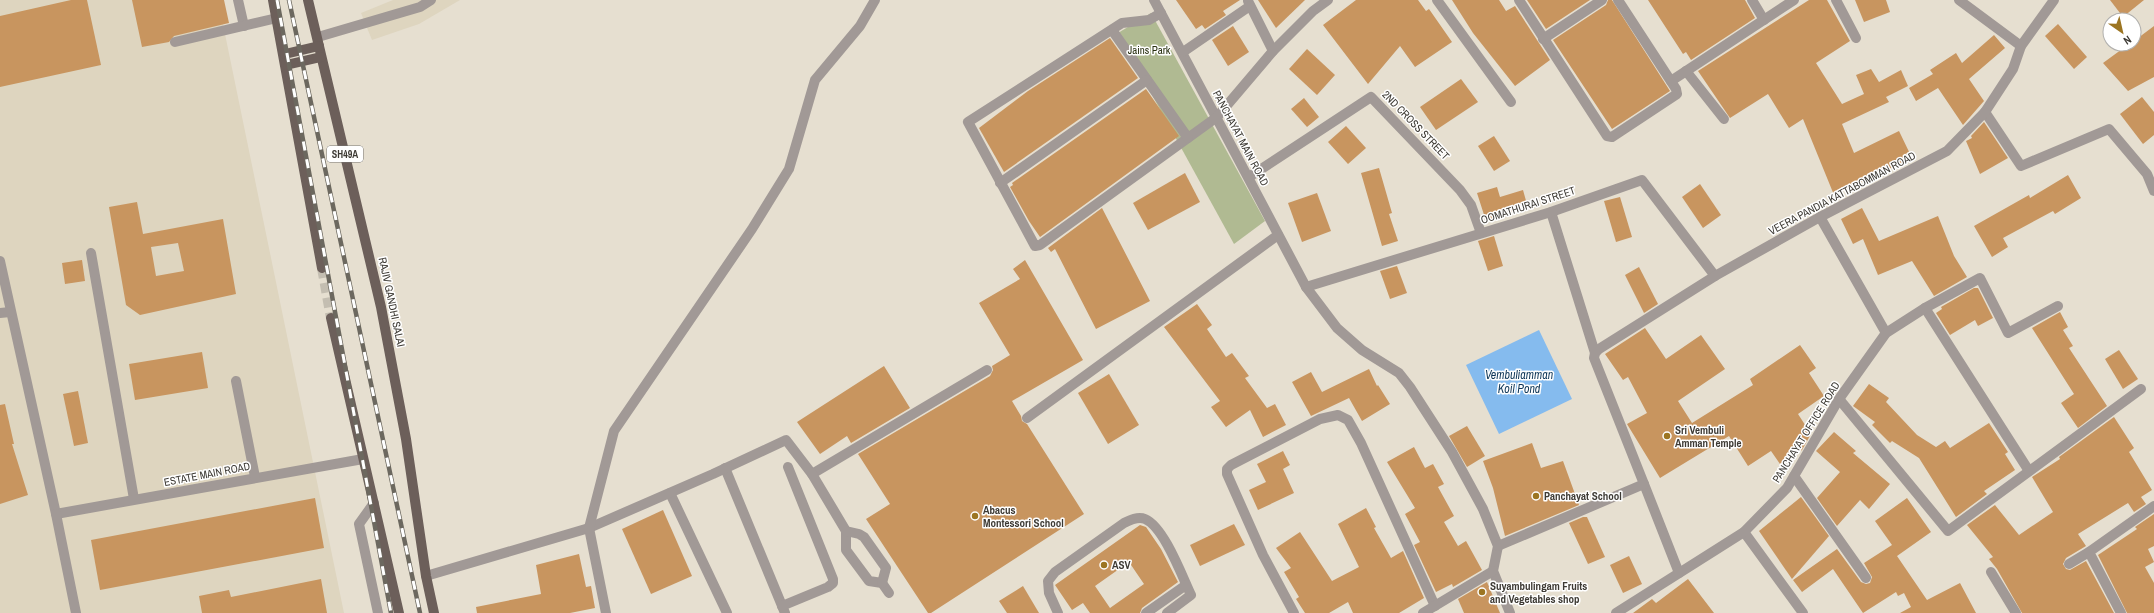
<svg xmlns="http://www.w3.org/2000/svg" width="2154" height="613" viewBox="0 0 2154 613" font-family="'Archivo Narrow',sans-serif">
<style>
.built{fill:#ded5bf}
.green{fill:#b0ba92}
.water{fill:#85bbee}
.building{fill:#c8955f;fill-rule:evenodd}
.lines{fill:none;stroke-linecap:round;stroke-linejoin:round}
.major-tunnel{stroke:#c4beb1;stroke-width:10;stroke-dasharray:10 5;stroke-linecap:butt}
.minor{stroke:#a19996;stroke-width:10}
.major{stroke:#6c5f5a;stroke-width:10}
.rail-casing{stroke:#6c685f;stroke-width:4.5}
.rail{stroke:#fff;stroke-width:3;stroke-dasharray:9;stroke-linecap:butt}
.poi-dot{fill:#9c7522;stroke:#fff;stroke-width:1.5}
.labels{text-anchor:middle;stroke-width:3;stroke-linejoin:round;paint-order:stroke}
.shield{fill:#fff;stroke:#777571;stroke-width:1}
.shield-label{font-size:10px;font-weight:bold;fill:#3d3a34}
.park-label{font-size:11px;fill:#262d0e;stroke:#fff}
.street-label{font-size:11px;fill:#3d3a34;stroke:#fff}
.poi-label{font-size:11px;font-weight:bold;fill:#3d3a34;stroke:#fff;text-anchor:start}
.water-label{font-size:12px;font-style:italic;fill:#0e3657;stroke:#fff}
</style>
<rect width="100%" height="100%" fill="#e6dfd0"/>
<!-- built -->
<g class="built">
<polygon points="0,0 218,0 344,613 0,613"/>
<polygon points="393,0 460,0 419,24 372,40 361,13"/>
</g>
<!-- green -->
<polygon class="green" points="1151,13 1265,221 1234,244 1118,33"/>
<!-- water -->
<polygon class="water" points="1539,330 1572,399 1499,434 1466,365"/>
<!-- building -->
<g class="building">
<polygon points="71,0 87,0 101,65 0,87 0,16"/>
<polygon points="132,0 224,0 229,23 174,36 169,42 142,47"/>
<polygon points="1176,0 1240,0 1223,11 1226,15 1205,29 1202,25 1196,29"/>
<polygon points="1258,0 1305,0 1276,28"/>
<polygon points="1356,0 1418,0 1426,11 1429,9 1452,42 1415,67 1400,46 1368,84 1323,25"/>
<polygon points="1452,0 1499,0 1506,11 1515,6 1550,60 1515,86 1473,33"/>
<polygon points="1527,0 1590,0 1546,29"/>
<polygon points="1608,0 1612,0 1670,91 1612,129 1553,40 1606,5"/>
<polygon points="1648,0 1745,0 1755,18 1691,60 1686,52 1683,54"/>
<polygon points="1809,0 1827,0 1850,41 1816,63 1842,104 1864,94 1856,75 1871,69 1879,82 1901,70 1908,86 1886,97 1889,102 1842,124 1854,153 1899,131 1912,158 1834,195 1803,119 1789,128 1768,94 1730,118 1698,71"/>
<polygon points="1855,0 1886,0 1890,12 1864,22"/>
<polygon points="2110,0 2144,0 2123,17"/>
<polygon points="2058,24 2087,57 2074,69 2045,36"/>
<polygon points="1233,26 1249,52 1228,66 1212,40"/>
<polygon points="2154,26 2154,77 2128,91 2103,63 2129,44 2134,44 2134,41"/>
<polygon points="1994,35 2005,48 1969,79 1984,101 1963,125 1938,88 1916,101 1909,88 1933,74 1930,70 1956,53 1962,63"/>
<polygon points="1110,38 1138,78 1004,172 979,128 1028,91"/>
<polygon points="1307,49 1335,75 1317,95 1289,69"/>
<polygon points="1461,79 1478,102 1436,130 1420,107"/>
<polygon points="1146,89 1179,136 1040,237 1029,221 1010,187 1013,185 1012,183"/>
<polygon points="2142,97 2154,112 2154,135 2143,144 2120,114"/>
<polygon points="1304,98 1319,117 1307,127 1291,109"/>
<polygon points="1984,122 2008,158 1980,174 1966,141 1972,138 1971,136"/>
<polygon points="1346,126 1366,148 1348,164 1328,142"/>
<polygon points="1494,136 1510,161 1494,171 1478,146"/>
<polygon points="1379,168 1392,213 1389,214 1398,241 1382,246 1361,173"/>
<polygon points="1185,173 1200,202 1148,230 1133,203"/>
<polygon points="2068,175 2081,198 2055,214 2053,211 2003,238 2008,247 1992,257 1974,226 2029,195 2030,198"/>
<polygon points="1700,184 1721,215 1703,228 1682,197"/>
<polygon points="1497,187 1500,197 1523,190 1528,208 1486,221 1477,193"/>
<polygon points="1317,193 1331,231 1302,242 1288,203"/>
<polygon points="1620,197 1632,237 1616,242 1604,201"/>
<path d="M137,202L143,234L223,219L236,294L140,315L126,305L109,207ZM178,243L184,271L156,276L151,247Z"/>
<polygon points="1102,208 1150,301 1096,329 1055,249 1051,252 1048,248"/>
<polygon points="1862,208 1879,241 1938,216 1954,256 1967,277 1934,296 1912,261 1878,275 1863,239 1853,244 1841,219"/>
<polygon points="1494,236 1503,266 1488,271 1478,241"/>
<polygon points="82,260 85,281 65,284 62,263"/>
<polygon points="1025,260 1083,360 1012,401 1021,416 1022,421 1027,424 1084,514 931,613 928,613 866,519 890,504 858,454 990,376 993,370 992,366 1010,355 979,303 1020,279 1013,269"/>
<polygon points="1397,266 1407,293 1390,299 1380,271"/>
<polygon points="1639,267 1658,304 1644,313 1625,275"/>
<polygon points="1974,288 1978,288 1993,318 1978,326 1975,320 1950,335 1936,313 1942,309 1941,307"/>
<polygon points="1197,304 1212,325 1207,329 1226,357 1232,353 1249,376 1245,378 1267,408 1275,404 1286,425 1263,437 1250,410 1226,427 1211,407 1220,401 1164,327"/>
<polygon points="2060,312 2068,327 2063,330 2073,346 2069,348 2107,406 2078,428 2061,403 2074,394 2032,328"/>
<polygon points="1645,328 1666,359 1701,335 1725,369 1678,401 1692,423 1753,385 1750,379 1800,345 1816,368 1809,373 1824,396 1798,414 1811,434 1802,450 1780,464 1771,451 1748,466 1729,436 1660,478 1627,424 1647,413 1628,377 1623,380 1605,354"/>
<polygon points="2119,350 2138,379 2123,389 2105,359"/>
<polygon points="202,352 208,388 135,400 129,364"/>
<polygon points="884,366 910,408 851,443 847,436 820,454 797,422"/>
<polygon points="1369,369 1377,386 1378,385 1390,404 1362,421 1349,398 1311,416 1292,382 1311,372 1322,392"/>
<polygon points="1109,374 1139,425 1108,444 1078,393"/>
<polygon points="1869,384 1889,398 1886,402 1917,435 1936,447 1945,441 1950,448 1989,423 2008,452 2005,454 2015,470 1984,491 1987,494 1956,517 1919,458 1892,441 1890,443 1872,425 1875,422 1853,406"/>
<polygon points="78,391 88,443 74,446 63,394"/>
<polygon points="5,404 14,444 12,444 28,495 0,504 0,405"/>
<polygon points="2114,417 2134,448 2129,452 2152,490 2141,497 2146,504 2134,512 2128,503 2078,534 2086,546 2066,558 2063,564 2066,569 2070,570 2086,561 2114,613 2022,613 1997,569 1989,559 1993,557 1967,525 1995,505 2019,535 2053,512 2032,477 2060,459 2059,457"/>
<polygon points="1467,426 1485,456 1467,467 1449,436"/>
<polygon points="1834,432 1856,451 1853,453 1890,484 1869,509 1860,500 1837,526 1817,498 1840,472 1816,451"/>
<polygon points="1532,443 1541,468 1563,461 1579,505 1505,536 1493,488 1483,461"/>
<polygon points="1414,447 1425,468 1433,464 1444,484 1438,487 1454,516 1444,522 1458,546 1466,541 1482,570 1453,587 1452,584 1436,592 1414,545 1420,542 1405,514 1415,508 1387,462"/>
<polygon points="1283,451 1290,465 1283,469 1294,493 1258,510 1249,490 1266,482 1257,464"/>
<polygon points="1801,497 1829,536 1792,579 1759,531"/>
<polygon points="315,498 324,548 100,590 91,540"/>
<polygon points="1907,498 1931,532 1897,556 1927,600 1960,583 1976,613 1900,613 1911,607 1904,593 1898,596 1896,592 1863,613 1833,569 1802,592 1793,580 1837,549 1861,582 1866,584 1870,583 1872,577 1864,563 1892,545 1875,521"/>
<polygon points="1366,508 1376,527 1374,528 1391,558 1403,551 1424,598 1399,613 1353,613 1348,602 1329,613 1305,613 1296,599 1299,597 1284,572 1291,568 1276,548 1300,532 1332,581 1359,567 1338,524"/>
<polygon points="663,510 692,576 651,594 622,529"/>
<polygon points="2154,514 2154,546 2148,549 2154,562 2145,567 2154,583 2154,613 2127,613 2098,555 2137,529 2135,527"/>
<polygon points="1583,517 1587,517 1605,557 1588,564 1569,523"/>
<polygon points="1234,524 1245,545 1200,566 1190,545"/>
<path d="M1140,525L1146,527L1161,549L1178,582L1142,608L1140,613H1090L1083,603L1072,610L1055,585ZM1129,562L1144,584L1110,608L1095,586Z"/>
<polygon points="579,554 586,587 591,586 595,608 570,613 477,613 476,607 541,594 536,565"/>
<polygon points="1629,556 1642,584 1623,593 1610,565"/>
<polygon points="321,579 327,613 202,613 199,596 229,590 231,597"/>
<polygon points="1688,579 1714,613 1633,613 1652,599 1656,603"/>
<polygon points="1487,582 1500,613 1464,613 1458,599"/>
<polygon points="1023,586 1039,613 1007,613 999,601"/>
</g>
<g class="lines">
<!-- major-tunnel -->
<polyline class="major-tunnel" points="322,268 331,318"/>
<!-- minor -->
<g class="minor">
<polyline points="238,0 244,26"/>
<polyline points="1154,0 1306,287 1337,328 1362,350 1399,373 1410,387 1452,452 1483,509 1498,546 1493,571 1510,613"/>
<polyline points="1437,0 1511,102"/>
<polyline points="1519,0 1607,136 1612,137 1677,94 1676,89 1618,0"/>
<polyline points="1752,0 1764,20"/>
<polyline points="1836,0 1856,38"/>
<polyline points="1959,0 2021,46"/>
<polyline points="1248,1 1273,51"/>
<polyline points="1161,13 1149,20 1122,23 968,122 1035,246 1040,245 1217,117 1273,51 1313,11 1328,0"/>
<polyline points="1112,30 1188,138"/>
<polyline points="318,37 420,7 431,0"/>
<polyline points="1543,39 1602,0"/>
<polyline points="175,42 277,18"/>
<polyline points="1183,52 1250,6"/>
<polyline points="1686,71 1724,119"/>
<polyline points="1671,81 1794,0"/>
<polyline points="1985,112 2021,166 2109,129 2147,174 2154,191"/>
<polyline points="1249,177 1371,97 1460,190 1471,205 1481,233"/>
<polyline points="1000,183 1147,80"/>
<polyline points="1551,212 1595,353"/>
<polyline points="1820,217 1886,333"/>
<polyline points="91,253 134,499"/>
<polyline points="0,261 56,514 363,459"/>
<polyline points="1306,287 1551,212 1642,180 1715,276"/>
<polyline points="1925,308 2029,471"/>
<polyline points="0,313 10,312"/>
<polyline points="236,381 255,477"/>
<polyline points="1839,399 1948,531 2141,389"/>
<polyline points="1027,418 1278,235"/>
<polyline points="725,468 785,613"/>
<polyline points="812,474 987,370"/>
<polyline points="1794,476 1866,578"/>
<polyline points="1644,484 1679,573"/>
<polyline points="670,493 727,613"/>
<polyline points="374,503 359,524 378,613"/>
<polyline points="56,514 76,613"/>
<polyline points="846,531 846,550 869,581 882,583 889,593"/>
<polyline points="1744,532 1803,613"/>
<polyline points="1498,546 1644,484 1594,358 1595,353 1599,349 1715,276 1820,217 1947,151 1985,112 2013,69 2021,46 2054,0"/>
<polyline points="2069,564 2089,552"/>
<polyline points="1991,572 2016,613"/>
<polyline points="426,576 589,528 713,474 786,440 812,474 846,531 859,534 864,537 886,568 882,583"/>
<polyline points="782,606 828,587 833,583 833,579 788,467"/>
<polyline points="606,613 589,528 614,431 752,229 789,169 815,80 860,26 875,0"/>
<path d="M1058,613L1049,593L1048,581L1055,572L1124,523C1130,520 1138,516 1145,519C1164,527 1182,576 1191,595L1167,613"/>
<polyline points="1146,613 1186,585"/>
<polyline points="1294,613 1263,555 1227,474 1227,469 1231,465 1320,419 1338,415 1348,420 1361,443 1435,606"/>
<polyline points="1423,613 1493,571"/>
<polyline points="1616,613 1744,532 1787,488 1839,399 1886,333 1925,308 1980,278 2008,333 2058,306"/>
<polyline points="2121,613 2089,552 2154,506"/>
</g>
<!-- major -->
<g class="major">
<polyline points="273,0 322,268"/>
<polyline points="308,0 381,307 406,439 426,576 434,613"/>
<polyline points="285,54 319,46"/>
<polyline points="286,65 321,57"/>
<polyline points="331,318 399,613"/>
</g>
<!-- rail casing -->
<g class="rail-casing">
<g id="rail">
<polyline points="277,0 391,613"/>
<polyline points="289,0 420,613"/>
</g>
</g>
<!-- rail -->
<use href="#rail" class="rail"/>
</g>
<!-- markers -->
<g class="poi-dot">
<circle cx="1667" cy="436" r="4"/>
<circle cx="1536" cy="496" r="4"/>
<circle cx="975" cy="516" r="4"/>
<circle cx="1104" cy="565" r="4"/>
<circle cx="1482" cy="592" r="4"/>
</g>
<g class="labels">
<!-- shield labels -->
<rect class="shield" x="327" y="146" width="36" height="16" rx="3"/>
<g class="shield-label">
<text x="345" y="158">SH49A</text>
</g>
<!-- park labels -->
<g class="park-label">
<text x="1149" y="54">Jains Park</text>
</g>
<!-- street labels -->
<g class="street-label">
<text transform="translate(1416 125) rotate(46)" y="4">2ND CROSS STREET</text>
<text transform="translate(1241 138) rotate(62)" y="4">PANCHAYAT MAIN ROAD</text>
<text transform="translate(1842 193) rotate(-28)" y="4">VEERA PANDIA KATTABOMMAN ROAD</text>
<text transform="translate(1528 205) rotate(-18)" y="4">OOMATHURAI STREET</text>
<text transform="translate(392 302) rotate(78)" y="4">RAJIV GANDHI SALAI</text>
<text transform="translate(1806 432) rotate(-58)" y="4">PANCHAYAT OFFICE ROAD</text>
<text transform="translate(207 474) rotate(-11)" y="4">ESTATE MAIN ROAD</text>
</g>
<!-- poi labels -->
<g class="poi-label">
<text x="1675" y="434">Sri Vembuli<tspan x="1675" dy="13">Amman Temple</tspan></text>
<text x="1544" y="500">Panchayat School</text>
<text x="983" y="514">Abacus<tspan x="983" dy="13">Montessori School</tspan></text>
<text x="1112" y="569">ASV</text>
<text x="1490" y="590">Suyambulingam Fruits<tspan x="1490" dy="13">and Vegetables shop</tspan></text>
</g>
<!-- water labels -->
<g class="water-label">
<text x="1519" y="379">Vembuliamman<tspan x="1519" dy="14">Koil Pond</tspan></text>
</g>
</g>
<!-- north arrow -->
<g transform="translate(2122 32) rotate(146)"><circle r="19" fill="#ffffff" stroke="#b1b0ae"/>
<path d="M0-3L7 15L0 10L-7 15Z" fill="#9c7522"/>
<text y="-6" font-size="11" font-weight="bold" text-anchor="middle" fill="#3d3a34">N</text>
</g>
</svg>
